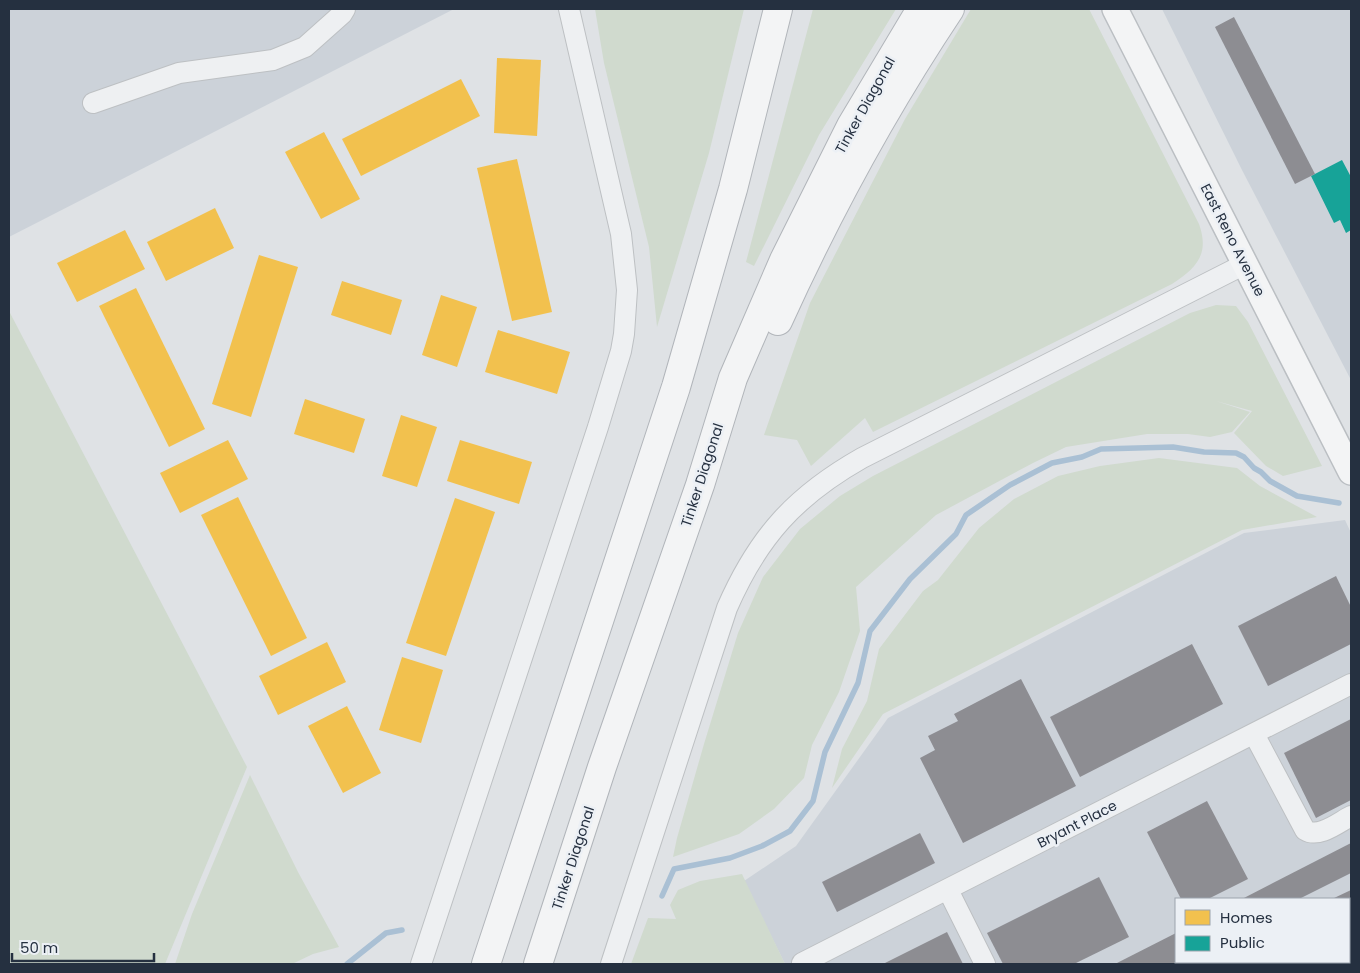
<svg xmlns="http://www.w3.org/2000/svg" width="1360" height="973" viewBox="0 0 1360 973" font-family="Poppins,sans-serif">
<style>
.built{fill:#ccd2d9;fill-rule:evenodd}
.green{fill:#d0dace}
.homes{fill:#f2c14e}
.public{fill:#17a398}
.industry{fill:#8d8d92}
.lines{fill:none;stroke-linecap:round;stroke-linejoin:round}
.stream{stroke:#aac0d4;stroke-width:5.5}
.minor-casing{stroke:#bdc0c3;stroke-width:22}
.major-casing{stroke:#bbbfc3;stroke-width:28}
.highway-casing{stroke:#b1b5ba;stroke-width:30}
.minor{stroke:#eef0f2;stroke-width:20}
.major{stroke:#f3f4f5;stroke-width:25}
.highway{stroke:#f3f4f5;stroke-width:28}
.labels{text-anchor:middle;stroke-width:5;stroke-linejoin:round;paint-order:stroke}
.street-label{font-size:14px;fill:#253040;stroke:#ecf0f5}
</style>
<rect width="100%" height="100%" fill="#dfe2e5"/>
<!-- built -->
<g class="built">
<polygon points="9,9 454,9 9,237"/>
<polygon points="1162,9 1351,9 1351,380 1242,170"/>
<path d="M1345,520L1351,533V964H785L744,881L796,846L888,718L1244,533ZM1176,899H1349V962H1176Z"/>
</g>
<!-- green -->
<g class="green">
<polygon points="595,9 744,9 709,153 657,327 649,247 604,63"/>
<polygon points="813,9 896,9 819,135 754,266 746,262"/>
<path d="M971,9H1089L1199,224C1210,255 1196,268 1172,284L873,432L865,418L811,466L797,440L764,435L810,303L905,119Z"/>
<polygon points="1216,305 1236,306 1248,322 1322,466 1283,476 1266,466 1234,433 1252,411 1216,401 1250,412 1232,432 1210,437 1188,434 1147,434 1066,447 1033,463 936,515 856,587 860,631 839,692 812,745 804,778 774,809 739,834 673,857 677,838 704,744 738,633 763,577 800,529 840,496 873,476 1190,313"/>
<polygon points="9,311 247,767 165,964 9,964"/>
<polygon points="1159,458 1237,468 1260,486 1317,517 1242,530 883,714 832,788 842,749 867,701 879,649 923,591 938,580 979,528 1014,499 1058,476 1100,466"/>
<polygon points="250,775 298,872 339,947 313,954 292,964 175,964 192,914"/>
<polygon points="742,874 785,964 631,964 648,918 676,919 670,905 678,890 700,881"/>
</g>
<!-- homes -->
<g class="homes">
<polygon points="497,58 541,60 537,136 494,133"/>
<polygon points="461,79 480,116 361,176 342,139"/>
<polygon points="324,132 360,199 321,219 285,152"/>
<polygon points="517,159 552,312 512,321 477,168"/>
<polygon points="215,208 234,248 166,281 147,242"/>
<polygon points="125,230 145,269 77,302 57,263"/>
<polygon points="259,255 298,267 251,417 212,404"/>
<polygon points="342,281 402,300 391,335 331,315"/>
<polygon points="136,288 205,429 169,447 99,306"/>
<polygon points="441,295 477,307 457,367 422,355"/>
<polygon points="498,330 570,352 557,394 485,372"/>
<polygon points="305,399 365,419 354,453 294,434"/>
<polygon points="401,415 437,427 417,487 382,476"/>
<polygon points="228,440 248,479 180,513 160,473"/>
<polygon points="460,440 532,462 519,504 447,481"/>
<polygon points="238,497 307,638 271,656 201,515"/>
<polygon points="455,498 495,512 446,656 406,643"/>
<polygon points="327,642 346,682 278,715 259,676"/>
<polygon points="402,657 443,670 421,743 379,730"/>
<polygon points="347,706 381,773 343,793 308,726"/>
</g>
<!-- public -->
<polygon class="public" points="1342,160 1351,177 1351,230 1346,233 1340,220 1334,223 1311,176"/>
<!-- industry -->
<g class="industry">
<polygon points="1234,17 1315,174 1295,184 1215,27"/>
<polygon points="1336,576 1351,607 1351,644 1268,686 1238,626"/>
<polygon points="1192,644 1223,704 1080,777 1050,717"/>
<polygon points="1021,679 1076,786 963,843 920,758 935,750 928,736 958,721 954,714"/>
<polygon points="1351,719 1351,800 1316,818 1284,753"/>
<polygon points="1207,801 1248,879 1208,899 1181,899 1147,832"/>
<polygon points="920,833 935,863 837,912 822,882"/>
<polygon points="1351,843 1351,873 1299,899 1242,899"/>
<polygon points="1099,877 1129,937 1074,964 1003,964 987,933"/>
<polygon points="1351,890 1351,914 1349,916 1349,899 1332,899"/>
<polygon points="947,932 963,964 883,964"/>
<polygon points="1176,933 1176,962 1172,964 1115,964"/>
<polygon points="1351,940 1351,964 1303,964 1308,962 1349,962 1349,941"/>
<polygon points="1223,962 1268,962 1263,964 1218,964"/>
</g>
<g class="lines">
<!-- stream -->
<g class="stream">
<polyline points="662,896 674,869 730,858 762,846 790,831 813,801 825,752 858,683 870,631 910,579 956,534 966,515 1010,485 1052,463 1082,457 1101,449 1173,447 1204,452 1236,453 1244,457 1254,468 1261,472 1270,481 1297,496 1339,503"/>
<polyline points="347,964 386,933 402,930"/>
</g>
<!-- minor casing -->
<g class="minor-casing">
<g id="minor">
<polyline points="93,103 179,73 273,60 305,47 342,14 345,9"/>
<path d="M1254,734L1305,830C1319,839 1339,822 1351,816"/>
<polyline points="948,890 985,964"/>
<polyline points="802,963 1351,684"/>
<polyline points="421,964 598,427 621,351 624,334 627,290 621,234 569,9"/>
<path d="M611,964L727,608C758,537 795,496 862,458L1245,264"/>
</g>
</g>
<!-- major casing -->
<g class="major-casing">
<polyline id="major" points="1115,9 1351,472"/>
</g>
<!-- highway casing -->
<g class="highway-casing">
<g id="highway">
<path d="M778,321C827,213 884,108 950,9"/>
<polyline points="486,964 676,387 733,189 778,9"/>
<polyline points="538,964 602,767 700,485 733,378 784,260 851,126 921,9"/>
</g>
</g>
<!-- minor -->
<use href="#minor" class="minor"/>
<!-- major -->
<use href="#major" class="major"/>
<!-- highway -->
<use href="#highway" class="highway"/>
</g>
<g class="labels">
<!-- street labels -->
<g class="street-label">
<text transform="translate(865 105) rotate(-61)" y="5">Tinker Diagonal</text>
<text transform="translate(1233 240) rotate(63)" y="5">East Reno Avenue</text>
<text transform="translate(702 475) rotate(-72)" y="5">Tinker Diagonal</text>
<text transform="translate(1077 824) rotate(-27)" y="5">Bryant Place</text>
<text transform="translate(573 858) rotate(-72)" y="5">Tinker Diagonal</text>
</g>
</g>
<!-- border -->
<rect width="1360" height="973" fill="none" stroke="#253040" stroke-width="20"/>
<!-- legend -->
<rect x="1175" y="898" width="175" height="65" fill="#ecf0f5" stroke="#9ca3ad"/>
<rect x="1185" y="910" width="25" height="15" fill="#f2c14e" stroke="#9ca3ad"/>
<text x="1220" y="923" font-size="15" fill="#253040">Homes</text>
<rect x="1185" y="936" width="25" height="15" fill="#17a398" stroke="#9ca3ad"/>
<text x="1220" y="948" font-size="15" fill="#253040">Public</text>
<!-- scale -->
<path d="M12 953v8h142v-8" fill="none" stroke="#253040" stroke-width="2.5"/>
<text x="20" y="953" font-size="15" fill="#253040" stroke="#ecf0f5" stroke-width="4" paint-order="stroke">50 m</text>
</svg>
